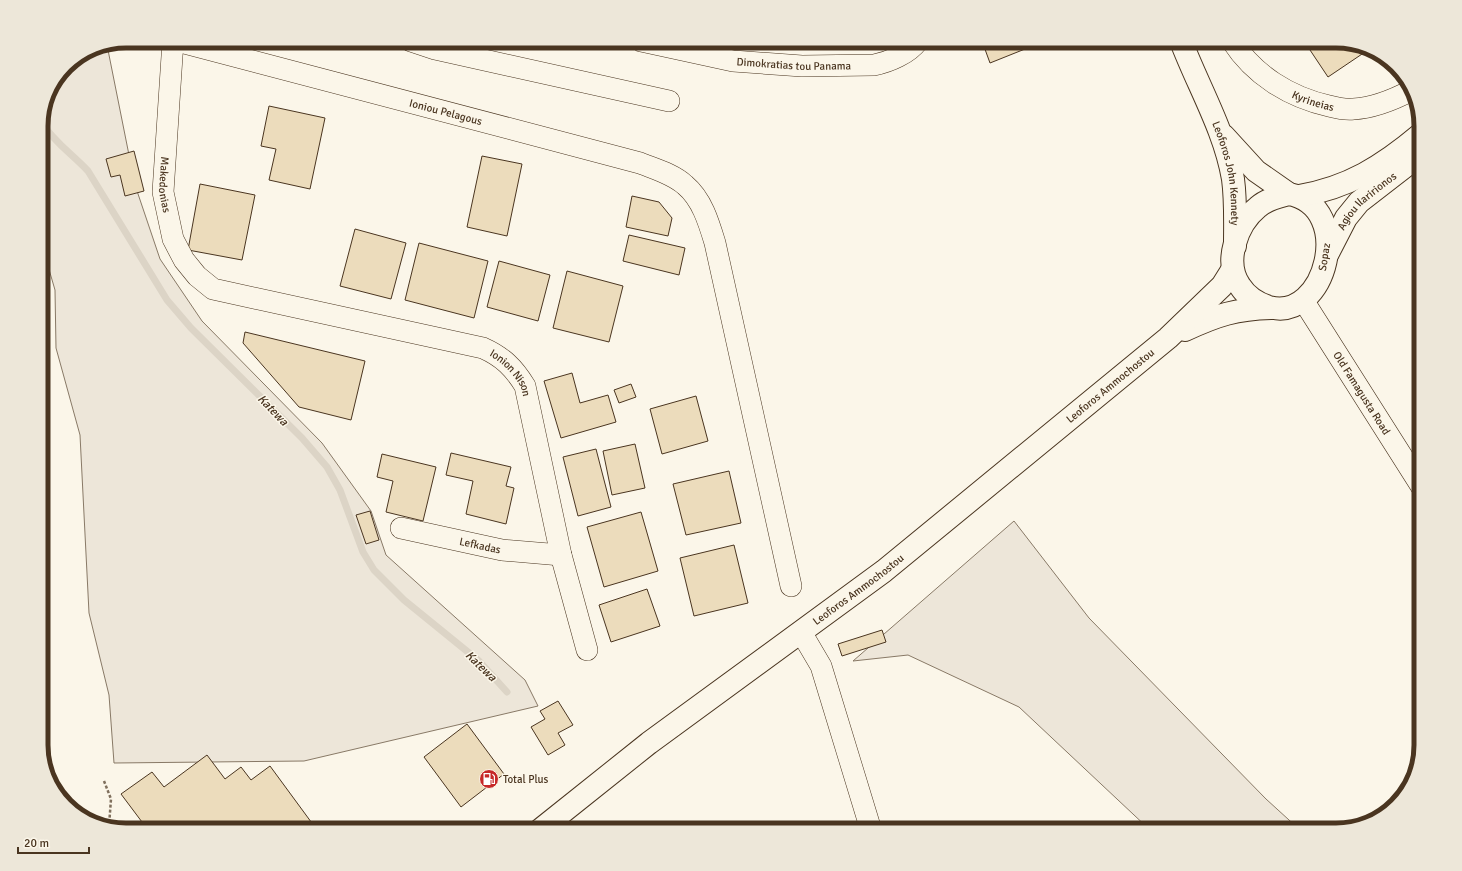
<svg xmlns="http://www.w3.org/2000/svg" width="1462" height="871" viewBox="0 0 1462 871" font-family="Signika,sans-serif">
<style>
.green{fill:#ede6d9;stroke:#887966}
.lines{fill:none;stroke-linecap:round;stroke-linejoin:round}
.stream{stroke:#dcd4c6;stroke-width:7}
.building{fill:#ecdcbc;stroke:#4a3520}
.street-casing{stroke:#4a3520;stroke-width:22}
.secondary-casing{stroke:#4a3520;stroke-width:24}
.primary-casing{stroke:#4a3520;stroke-width:24}
.path{stroke:#7f6f5c;stroke-width:2.5;stroke-dasharray:3 2;stroke-linecap:butt}
.street{stroke:#fbf6e9;stroke-width:21}
.secondary{stroke:#fbf6e9;stroke-width:22}
.primary{stroke:#fbf6e9;stroke-width:22}
.labels{text-anchor:middle;stroke-width:3;stroke-linejoin:round;paint-order:stroke}
.street-label{font-size:11px;fill:#4a3520;stroke:#fbf6e9}
.poi-label{font-size:11px;fill:#4a3520;stroke:#fbf6e9;text-anchor:start}
.water-label{font-size:12px;font-style:italic;fill:#4a3520;stroke:#fbf6e9}
.rim{fill:none;stroke:#4a3520;stroke-width:5}
</style>
<rect width="100%" height="100%" fill="#fbf6e9"/>
<!-- green -->
<g class="green">
<polygon points="107,45 135,185 160,259 202,321 322,443 371,511 386,555 525,680 538,706 304,761 114,763 109,695 89,613 80,435 56,348 55,290 41,242 41,120 48,93 66,66 93,47"/>
<polygon points="1014,521 1089,618 1266,799 1300,830 1150,830 1019,707 908,655 853,661"/>
</g>
<g class="lines">
<!-- stream -->
<path class="stream" d="M41,122C55,143 71,153 88,171L167,300L191,328L302,438L327,467L340,490L363,552L374,570L404,600L479,661L507,692"/>
</g>
<!-- building -->
<g class="building">
<polygon points="982,41 1045,41 990,63"/>
<polygon points="1304,41 1336,41 1368,50 1328,77"/>
<polygon points="269,106 325,118 310,189 269,180 276,149 261,146"/>
<polygon points="134,151 144,191 125,196 120,175 111,177 106,159"/>
<polygon points="482,156 522,164 507,236 467,227"/>
<polygon points="200,184 255,195 242,260 188,250"/>
<polygon points="632,196 659,202 672,218 668,236 626,227"/>
<polygon points="355,229 406,243 391,299 340,286"/>
<polygon points="629,235 685,248 679,275 623,261"/>
<polygon points="419,243 488,261 474,318 405,300"/>
<polygon points="499,261 550,275 538,321 487,307"/>
<polygon points="567,271 623,286 609,342 553,328"/>
<polygon points="245,332 365,361 351,420 299,407 243,343"/>
<polygon points="572,373 580,403 608,395 616,422 561,438 544,381"/>
<polygon points="631,384 636,397 619,403 614,390"/>
<polygon points="696,396 708,441 662,454 650,409"/>
<polygon points="635,444 645,488 612,495 603,451"/>
<polygon points="596,449 611,507 578,516 563,457"/>
<polygon points="451,453 511,467 506,486 514,488 506,524 466,514 473,481 446,475"/>
<polygon points="382,454 436,467 423,521 386,512 393,481 377,477"/>
<polygon points="729,471 741,523 686,535 673,484"/>
<polygon points="370,511 379,540 366,544 356,515"/>
<polygon points="641,512 658,571 604,587 587,527"/>
<polygon points="734,545 748,603 694,616 680,558"/>
<polygon points="647,589 660,626 611,642 599,605"/>
<polygon points="882,630 886,642 842,656 838,644"/>
<polygon points="558,701 573,725 558,733 565,745 548,755 531,727 545,719 540,711"/>
<polygon points="467,724 504,774 461,807 424,757"/>
<polygon points="207,755 225,779 241,767 251,780 270,766 317,830 148,830 121,794 152,772 164,787"/>
</g>
<g class="lines">
<!-- street casing -->
<g class="street-casing">
<g id="street">
<path id="s1" d="M173,41L163,192L173,239L184,260L197,276L213,289L483,348C503,357 514,368 525,386L561,555L587,650"/>
<path id="s2" d="M177,41L640,163C655,169 673,174 685,185C702,199 709,223 715,243L791,586"/>
<polyline points="411,41 435,49 669,101"/>
<path id="s3" d="M641,41L733,61L802,66L874,65C889,62 908,54 918,41"/>
<path id="s4" d="M1232,41C1254,75 1289,97 1329,106C1337,108 1346,110 1353,109C1373,108 1395,99 1412,90"/>
<path id="s5" d="M1303,300L1421,486"/>
<path id="s6" d="M401,528L502,550L561,555"/>
<polyline points="801,632 821,666 871,830"/>
</g>
</g>
<!-- secondary casing -->
<g class="secondary-casing">
<g id="secondary">
<path d="M1289,194C1356,207 1326,323 1269,307C1256,303 1247,297 1240,286C1223,262 1237,224 1258,207C1267,199 1278,197 1289,194Z"/>
<path d="M1299,196C1348,188 1383,166 1421,134"/>
<path id="s7" d="M1328,253L1346,218L1359,202L1421,154"/>
<path d="M1185,330C1217,315 1236,309 1271,308"/>
<path id="s8" d="M540,830L649,743L884,571L1168,338L1222,286L1232,270"/>
</g>
</g>
<!-- primary casing -->
<g class="primary-casing">
<g id="primary">
<path id="s9" d="M1181,41C1198,86 1225,131 1233,179C1236,201 1235,224 1235,246"/>
<polyline points="1224,136 1256,171 1289,194"/>
</g>
</g>
<!-- path -->
<polyline class="path" points="104,781 111,799 109,826"/>
<!-- street -->
<use href="#street" class="street"/>
<!-- secondary -->
<use href="#secondary" class="secondary"/>
<!-- primary -->
<use href="#primary" class="primary"/>
</g>
<!-- icons -->
<defs>
<g id="fuel-disc" transform="scale(1)"><circle r="9.5" fill="#c62828" stroke="#fbf6e9"/><path d="M-5.5-6h7V0h2V4h1.3V-2.5L3-4.5l.8-.8L6-3V5H2.5V1h-1V6h-7ZM-4.2-4.7v3.2H.2V-4.7Z" fill="#fff"/></g>
</defs>
<g fill-rule="evenodd">
<use href="#fuel-disc" x="489" y="779"/>
</g>
<g class="labels">
<!-- street labels -->
<g class="street-label">
<text dy="4" stroke="none"><textPath href="#s3" startOffset="155">Dimokratias tou Panama</textPath></text>
<text dy="4" stroke="none"><textPath href="#s4" startOffset="103">Kyrineias</textPath></text>
<text dy="4" stroke="none"><textPath href="#s2" startOffset="278">Ioniou Pelagous</textPath></text>
<text dy="4" stroke="none"><textPath href="#s9" startOffset="141">Leoforos John Kennety</textPath></text>
<text dy="4" stroke="none"><textPath href="#s1" startOffset="144">Makedonias</textPath></text>
<text dy="4" stroke="none"><textPath href="#s7" startOffset="66">Agiou Ilaririonos</textPath></text>
<text transform="translate(1324 257) rotate(-81)" y="4">Sopaz</text>
<text dy="4" stroke="none"><textPath href="#s1" startOffset="579">Ionion Nison</textPath></text>
<text dy="4" stroke="none"><textPath href="#s8" startOffset="723">Leoforos Ammochostou</textPath></text>
<text dy="4" stroke="none"><textPath href="#s5" startOffset="110">Old Famagusta Road</textPath></text>
<text dy="4" stroke="none"><textPath href="#s6" startOffset="81">Lefkadas</textPath></text>
<text dy="4" stroke="none"><textPath href="#s8" startOffset="399">Leoforos Ammochostou</textPath></text>
</g>
<!-- poi labels -->
<g class="poi-label">
<text x="503" y="783">Total Plus</text>
</g>
<!-- water labels -->
<g class="water-label">
<text transform="translate(273 410) rotate(46)" y="4">Katewa</text>
<text transform="translate(481 666) rotate(44)" y="4">Katewa</text>
</g>
</g>
<!-- crop -->
<path d="M0 0H1462V871H0ZM126 48H1336A78 78 0 0 1 1414 126V745A78 78 0 0 1 1336 823H126A78 78 0 0 1 48 745V126A78 78 0 0 1 126 48Z" fill="#ede7d9" fill-rule="evenodd"/>
<path class="rim" d="M126 48H1336A78 78 0 0 1 1414 126V745A78 78 0 0 1 1336 823H126A78 78 0 0 1 48 745V126A78 78 0 0 1 126 48Z"/>
<!-- scale -->
<path d="M18 847v6h71v-6" fill="none" stroke="#4a3520" stroke-width="2"/>
<text x="24" y="847" font-size="12" fill="#4a3520" stroke="#fbf6e9" stroke-width="3" paint-order="stroke">20 m</text>
</svg>
